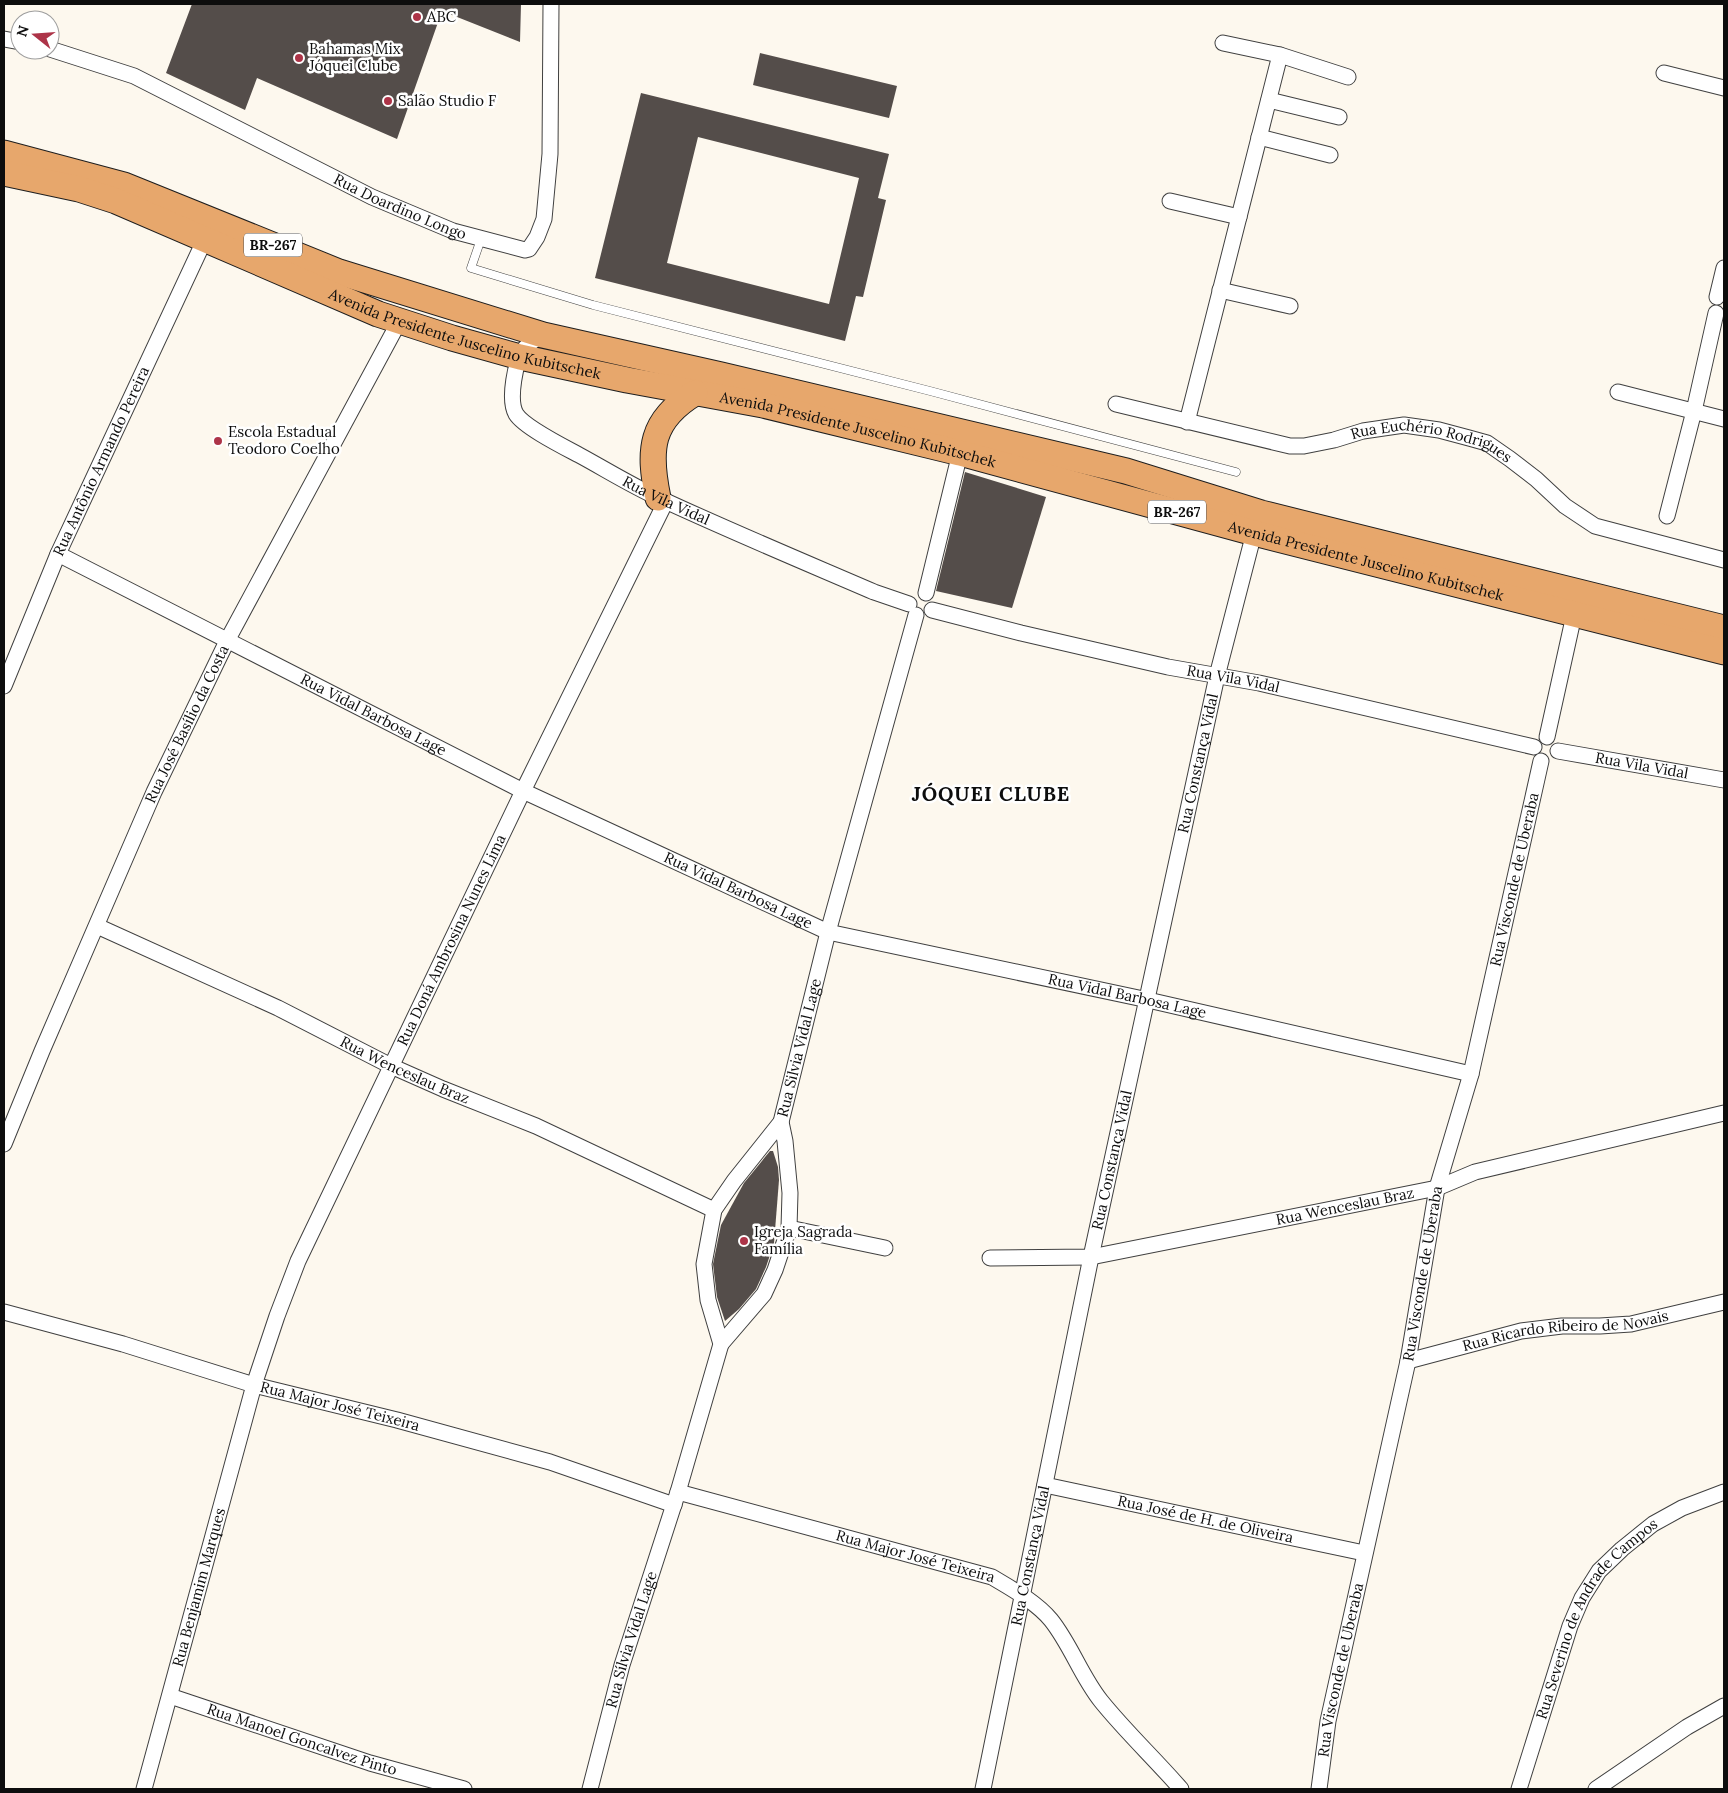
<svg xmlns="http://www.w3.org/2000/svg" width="1728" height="1793" viewBox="0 0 1728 1793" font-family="Lora,serif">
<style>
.building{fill:#544d4a;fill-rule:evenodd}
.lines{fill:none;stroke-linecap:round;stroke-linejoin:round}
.service-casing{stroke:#404040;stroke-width:9}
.minor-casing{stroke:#404040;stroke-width:17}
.trunk-casing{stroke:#1e1e1e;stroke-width:27}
.service{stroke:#fff;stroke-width:8}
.minor{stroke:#fff;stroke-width:15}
.trunk{stroke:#e7a76c;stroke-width:25}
.poi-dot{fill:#ad3448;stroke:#fff;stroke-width:2}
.labels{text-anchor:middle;stroke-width:5;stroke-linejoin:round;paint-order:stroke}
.shield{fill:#fff;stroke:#565656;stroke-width:1}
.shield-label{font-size:14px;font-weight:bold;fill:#0d0d0d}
.poi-label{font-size:15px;fill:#0d0d0d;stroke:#fff;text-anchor:start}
.street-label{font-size:15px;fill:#0d0d0d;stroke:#fff}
.district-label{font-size:20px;font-weight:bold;letter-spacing:1px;fill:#0d0d0d;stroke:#fff}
</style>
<rect width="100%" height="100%" fill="#fdf8ee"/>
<!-- building -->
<g class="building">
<polygon points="192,4 521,4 520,42 442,11 397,139 257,78 245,110 166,73"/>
<polygon points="760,53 897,86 889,118 753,85"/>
<path d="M641,93L889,154L878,198L886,200L863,297L856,296L845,341L595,278ZM698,137L859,178L829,304L667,263Z"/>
<polygon points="965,472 1046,497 1012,608 936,591"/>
<polygon points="770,1151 773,1151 778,1167 779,1180 774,1243 766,1267 756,1289 739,1309 725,1321 717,1297 713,1264 721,1225 744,1183"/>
</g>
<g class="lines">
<!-- service casing -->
<g class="service-casing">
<polyline id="service" points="481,239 471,268 593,305 930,391 1236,472"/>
</g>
<!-- minor casing -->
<g class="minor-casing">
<g id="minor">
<polyline points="4,39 20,42"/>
<polyline points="1223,43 1280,55 1348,77"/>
<path id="s1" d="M50,49L134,76L372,197L453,231L525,250L529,249L537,237L544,219L550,154L551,4"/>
<polyline points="1664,73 1724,88"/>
<polyline points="1269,100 1339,117"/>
<polyline points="1259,137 1330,155"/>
<polyline points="1170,201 1239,217"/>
<polyline points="1220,290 1290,306"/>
<polyline points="1717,297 1724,268"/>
<path id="s2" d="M543,335C537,339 530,342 525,348C515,360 508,400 516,414C524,427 564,447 579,455C605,469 632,486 659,498C730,531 802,561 874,592L909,604"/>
<polyline points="1618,392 1724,419"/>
<path id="s3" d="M1116,404L1290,446H1304L1334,440L1363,431L1404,425L1439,430L1469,438L1487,443L1510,459L1536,479L1565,506L1595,526L1724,560"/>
<polyline points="1187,422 1280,55"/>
<polyline points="1667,516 1694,411 1716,313"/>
<path id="s4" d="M58,554L523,791L828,932L1148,1000L1471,1074"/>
<polyline points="926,593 960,453"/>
<path id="s5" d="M932,610L1021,633L1168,667L1259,683L1534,747"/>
<path id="s6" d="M4,686L58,554L205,239"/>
<polyline points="1547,737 1574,615"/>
<path id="s7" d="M1558,751L1724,780"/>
<path id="s8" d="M97,926L278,1008L391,1066L443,1089L536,1126L714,1210"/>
<path id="s9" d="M4,1144L42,1051L154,792L228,639L400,320"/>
<polyline points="789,1228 885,1248"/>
<path id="s10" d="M990,1258L1091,1257L1437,1188L1475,1172L1724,1113"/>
<path id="s11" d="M4,1312L123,1344L254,1385L397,1420L550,1462L674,1505"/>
<polyline points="721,1344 764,1294 775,1270 789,1228 790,1193 785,1141 781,1122"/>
<path id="s12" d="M1408,1361L1521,1331L1562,1326H1600L1631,1324L1724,1302"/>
<path id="s13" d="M1045,1485L1364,1553"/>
<path id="s14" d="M678,1492L992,1577C1012,1589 1036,1602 1051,1620C1071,1645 1081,1676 1101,1701C1126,1732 1155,1759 1181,1789"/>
<path id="s15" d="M170,1696L370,1763L464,1789"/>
<path id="s16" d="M144,1789L254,1385L277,1316L298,1261L523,791L666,501"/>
<path id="s17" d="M590,1789L622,1665L678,1492L721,1344L708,1300L704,1264L714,1210L734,1181L781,1122L828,932L916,615"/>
<path id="s18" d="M983,1789L1091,1257L1217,676L1254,533"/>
<path id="s19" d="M1319,1789L1328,1721L1408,1361L1437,1188L1471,1074L1541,761"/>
<path id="s20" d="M1519,1789L1570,1626L1582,1598L1599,1571L1622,1549L1653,1524L1682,1508L1724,1492"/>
<polyline points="1596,1789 1687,1727 1724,1706"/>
</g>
</g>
<!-- trunk casing -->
<g class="trunk-casing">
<g id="trunk">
<polyline points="4,153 124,185 339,272 543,335 721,375 1126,471 1261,513 1724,628"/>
<path id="s21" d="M4,173L79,189L116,201L378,314L452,338L520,357L627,380L763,405L960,453L1254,533L1724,652"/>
<path d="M658,498C648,450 650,420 695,393"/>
</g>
</g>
<!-- service -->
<use href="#service" class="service"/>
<!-- minor -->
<use href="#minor" class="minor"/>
<!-- trunk -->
<use href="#trunk" class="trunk"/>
</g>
<!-- markers -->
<g class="poi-dot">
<circle cx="417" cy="17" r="5"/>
<circle cx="299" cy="58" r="5"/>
<circle cx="388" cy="101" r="5"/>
<circle cx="218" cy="441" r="5"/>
<circle cx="744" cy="1241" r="5"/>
</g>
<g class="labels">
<!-- shield labels -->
<g class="shield">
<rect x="244" y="233.5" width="58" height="23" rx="4"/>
<rect x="1148" y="500.5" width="58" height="23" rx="4"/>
</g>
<g class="shield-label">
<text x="273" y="250">BR-267</text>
<text x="1177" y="517">BR-267</text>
</g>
<!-- poi labels -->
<g class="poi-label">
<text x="427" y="22">ABC</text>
<text x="309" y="54">Bahamas Mix<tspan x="309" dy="17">Jóquei Clube</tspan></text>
<text x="398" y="106">Salão Studio F</text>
<text x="228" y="437">Escola Estadual<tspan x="228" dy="17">Teodoro Coelho</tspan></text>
<text x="754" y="1237">Igreja Sagrada<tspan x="754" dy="17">Família</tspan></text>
</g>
<!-- street labels -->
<g class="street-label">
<text dy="5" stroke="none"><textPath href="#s1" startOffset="385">Rua Doardino Longo</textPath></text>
<text dy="5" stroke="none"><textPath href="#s21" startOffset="490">Avenida Presidente Juscelino Kubitschek</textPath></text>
<text dy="5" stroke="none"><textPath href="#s21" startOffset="895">Avenida Presidente Juscelino Kubitschek</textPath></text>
<text dy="5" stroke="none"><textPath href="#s3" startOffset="325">Rua Euchério Rodrigues</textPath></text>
<text dy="5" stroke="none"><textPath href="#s6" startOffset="245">Rua Antônio Armando Pereira</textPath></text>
<text dy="5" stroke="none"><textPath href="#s2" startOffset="265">Rua Vila Vidal</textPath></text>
<text dy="5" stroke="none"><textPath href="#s21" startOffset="1420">Avenida Presidente Juscelino Kubitschek</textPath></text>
<text dy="5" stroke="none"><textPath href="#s5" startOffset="309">Rua Vila Vidal</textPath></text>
<text dy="5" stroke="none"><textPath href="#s4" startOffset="354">Rua Vidal Barbosa Lage</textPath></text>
<text dy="5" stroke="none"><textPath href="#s9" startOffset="458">Rua José Basílio da Costa</textPath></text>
<text dy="5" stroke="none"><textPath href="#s18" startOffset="1048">Rua Constança Vidal</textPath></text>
<text dy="5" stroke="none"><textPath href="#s7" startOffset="85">Rua Vila Vidal</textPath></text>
<text dy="5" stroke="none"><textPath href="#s19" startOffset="931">Rua Visconde de Uberaba</textPath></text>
<text dy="5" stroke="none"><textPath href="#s4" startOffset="759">Rua Vidal Barbosa Lage</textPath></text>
<text dy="5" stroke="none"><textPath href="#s16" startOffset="906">Rua Doná Ambrosina Nunes Lima</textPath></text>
<text dy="5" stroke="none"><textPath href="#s4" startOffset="1164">Rua Vidal Barbosa Lage</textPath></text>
<text dy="5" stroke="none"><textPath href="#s17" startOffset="788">Rua Silvia Vidal Lage</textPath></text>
<text dy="5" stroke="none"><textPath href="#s8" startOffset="340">Rua Wenceslau Braz</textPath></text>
<text dy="5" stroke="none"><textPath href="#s18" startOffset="642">Rua Constança Vidal</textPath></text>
<text dy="5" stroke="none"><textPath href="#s10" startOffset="360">Rua Wenceslau Braz</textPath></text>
<text dy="5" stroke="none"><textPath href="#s19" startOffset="526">Rua Visconde de Uberaba</textPath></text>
<text dy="5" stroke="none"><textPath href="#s12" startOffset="161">Rua Ricardo Ribeiro de Novais</textPath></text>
<text dy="5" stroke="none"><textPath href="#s11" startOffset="349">Rua Major José Teixeira</textPath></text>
<text dy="5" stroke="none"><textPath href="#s13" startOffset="164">Rua José de H. de Oliveira</textPath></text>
<text dy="5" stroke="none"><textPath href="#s18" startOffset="238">Rua Constança Vidal</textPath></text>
<text dy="5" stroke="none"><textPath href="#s14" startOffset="246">Rua Major José Teixeira</textPath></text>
<text dy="5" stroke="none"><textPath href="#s16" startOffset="209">Rua Benjamim Marques</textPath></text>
<text dy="5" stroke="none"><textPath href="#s20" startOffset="191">Rua Severino de Andrade Campos</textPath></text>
<text dy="5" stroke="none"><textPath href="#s17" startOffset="155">Rua Sílvia Vidal Lage</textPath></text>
<text dy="5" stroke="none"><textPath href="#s19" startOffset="121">Rua Visconde de Uberaba</textPath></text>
<text dy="5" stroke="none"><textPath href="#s15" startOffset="139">Rua Manoel Goncalvez Pinto</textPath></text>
</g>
<!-- district labels -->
<g class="district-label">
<text x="991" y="801">JÓQUEI CLUBE</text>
</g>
</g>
<!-- border -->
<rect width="1728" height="1793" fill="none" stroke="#0d0d0d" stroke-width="10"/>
<!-- north arrow -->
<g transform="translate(35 35) rotate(287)"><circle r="24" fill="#ffffff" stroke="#9e9e9e"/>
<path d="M0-4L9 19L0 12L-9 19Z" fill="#ad3448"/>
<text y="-8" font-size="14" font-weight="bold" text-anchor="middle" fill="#0d0d0d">N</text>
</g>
</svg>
